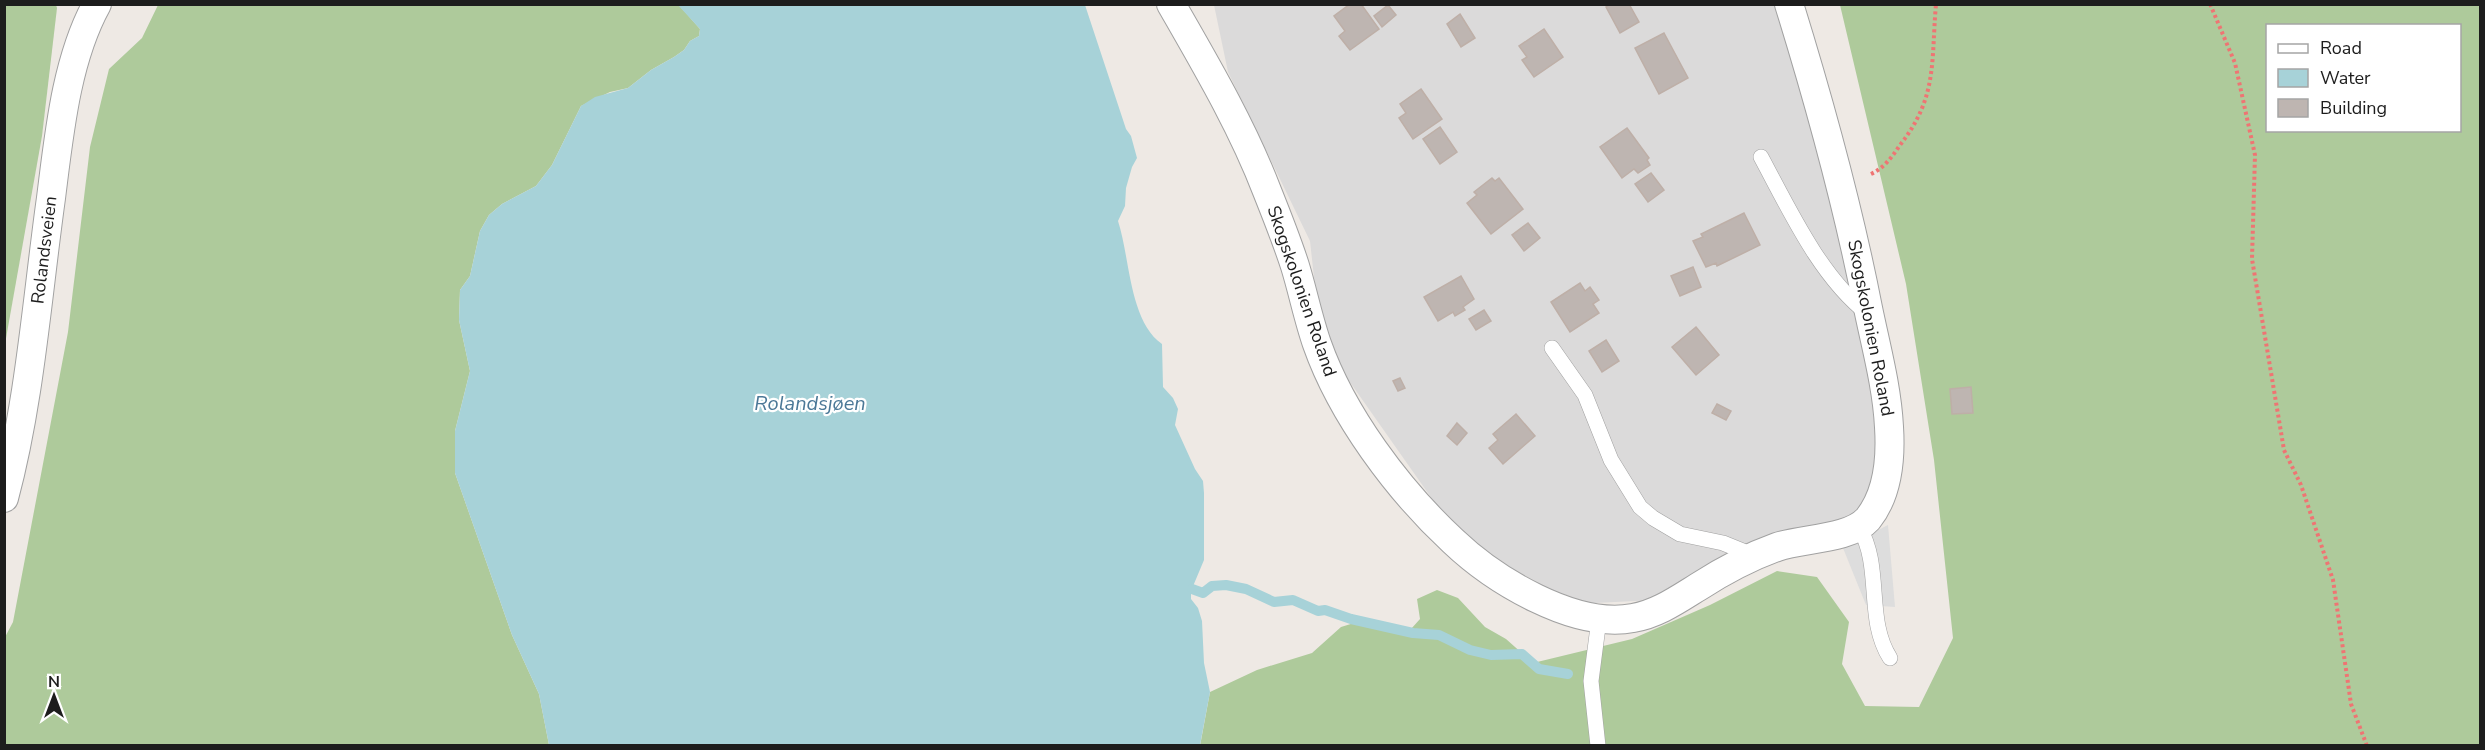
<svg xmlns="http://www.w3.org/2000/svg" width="2485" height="750" viewBox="0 0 2485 750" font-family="'Nunito Sans',sans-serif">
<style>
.residential{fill:#dbdada}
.forest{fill:#aeca9b;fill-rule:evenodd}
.parking{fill:#ddd}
.water{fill:#a7d2d8}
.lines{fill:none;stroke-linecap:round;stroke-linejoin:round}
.stream{stroke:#a7d2d8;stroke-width:10}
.building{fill:#beb5b1;stroke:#beafa7;stroke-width:1.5}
.lane-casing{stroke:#a1a1a1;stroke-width:16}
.street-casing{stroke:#a1a1a1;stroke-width:30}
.path{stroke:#ef7473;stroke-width:4;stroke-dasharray:3 3;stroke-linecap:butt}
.lane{stroke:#fff;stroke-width:15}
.street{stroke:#fff;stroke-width:28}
.labels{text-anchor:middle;stroke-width:4.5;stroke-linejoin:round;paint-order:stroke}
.street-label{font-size:18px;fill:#1d1d1d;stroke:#fff}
.water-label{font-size:20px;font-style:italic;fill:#4b7897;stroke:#fff}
</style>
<rect width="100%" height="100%" fill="#eee9e4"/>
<!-- residential -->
<polygon class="residential" points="1214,5 1802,5 1877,338 1875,501 1841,529 1734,548 1655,600 1575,604 1461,540 1321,341 1310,241 1228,72"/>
<!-- forest -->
<g class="forest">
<polygon points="5,4 56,5 57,8 42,136 5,344"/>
<polygon points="678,4 700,29 699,36 690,41 684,50 674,57 651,70 628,88 610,92 581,106 552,165 536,186 502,204 489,215 480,231 470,276 460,290 459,320 470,371 455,431 455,473 512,635 539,694 549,745 5,745 4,639 13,622 68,332 90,147 109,69 142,38 158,5"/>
<path d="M1840,5H2480V745L1200,746L1210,692L1257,670L1312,653L1341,627L1367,619L1411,629L1420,619L1417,599L1437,590L1458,598L1485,627L1506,639L1533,663L1632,639L1710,605L1777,571L1817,577L1849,622L1842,664L1865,706L1919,707L1953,638L1934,460L1906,284ZM2268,26H2460V130H2268Z"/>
</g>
<!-- parking -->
<polygon class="parking" points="1888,525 1895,607 1866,605 1843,548"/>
<!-- water -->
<path class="water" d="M678,5H1085L1126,129L1131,136L1137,158L1132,167L1126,188L1125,206L1118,221C1130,257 1129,321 1162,344L1163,387L1173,398L1178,409L1175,425L1195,469L1203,481L1204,493V560L1191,591V599L1198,608L1202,621L1204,663L1210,692L1200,745H549L539,694L512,635L455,473V431L470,371L459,320L460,290L470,276L480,231L489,215L502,204L536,186L552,165L581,106L595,97L628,88L651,70L674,57L684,50L690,41L699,36L700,29Z"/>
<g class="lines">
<!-- stream -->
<polyline class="stream" points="1192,589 1203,593 1212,586 1226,585 1246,589 1274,602 1293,600 1318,611 1325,610 1351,619 1413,633 1439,635 1470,650 1491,655 1522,654 1539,669 1568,674"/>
</g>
<!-- building -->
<g class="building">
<polygon points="1350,4 1361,4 1379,29 1350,50 1339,36 1345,31 1334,16"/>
<polygon points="1610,4 1629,4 1639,22 1620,33 1606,7"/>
<polygon points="1388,5 1396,15 1382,27 1374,16"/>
<polygon points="1460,14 1475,38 1461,47 1447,24"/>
<polygon points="1544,29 1563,57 1534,77 1522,60 1527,57 1519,46"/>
<polygon points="1664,33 1688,78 1659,94 1635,48"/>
<polygon points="1421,89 1442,119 1413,139 1399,118 1406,113 1400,104"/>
<polygon points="1440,127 1457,152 1440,164 1423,139"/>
<polygon points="1627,128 1649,158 1647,160 1650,165 1638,173 1634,169 1622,178 1600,147"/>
<polygon points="1651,173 1664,190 1648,202 1635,184"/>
<polygon points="1492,178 1495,181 1499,178 1523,209 1491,234 1467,203 1477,195 1474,192"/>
<polygon points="1744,213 1760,245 1717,266 1716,263 1706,267 1693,241 1703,237 1701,234"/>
<polygon points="1528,223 1540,238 1524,251 1512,235"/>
<polygon points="1693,267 1701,287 1680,296 1671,276"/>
<polygon points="1461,276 1474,299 1463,307 1465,310 1455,316 1453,312 1438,321 1424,297"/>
<polygon points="1580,283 1585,291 1590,287 1599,300 1593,304 1599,313 1570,332 1551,302"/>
<polygon points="1484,310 1491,321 1476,330 1469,319"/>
<polygon points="1696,327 1719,355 1696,375 1672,347"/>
<polygon points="1606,340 1619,361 1602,372 1589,351"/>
<polygon points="1400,378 1405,388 1398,391 1393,381"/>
<polygon points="1971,387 1973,413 1952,414 1950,389"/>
<polygon points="1717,404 1731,411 1726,420 1712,413"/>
<polygon points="1516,414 1535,436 1503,464 1489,448 1498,440 1493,434"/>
<polygon points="1457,423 1467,433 1457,445 1447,436"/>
</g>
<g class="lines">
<!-- lane casing -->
<g class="lane-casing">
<g id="lane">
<path d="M1761,157C1789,209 1820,277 1868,314"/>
<polyline points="1552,348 1585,395 1611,460 1640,507 1653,518 1680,534 1723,543 1755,556"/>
<path d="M1859,527C1883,567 1865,619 1890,658"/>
<polyline points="1598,746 1591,681 1599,619"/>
</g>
</g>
<!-- street casing -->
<g class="street-casing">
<g id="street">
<path d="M1171,4C1206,65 1242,126 1267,191C1277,216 1287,241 1295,266C1303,292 1308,318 1317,344C1342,415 1398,490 1453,541C1494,580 1574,629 1633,618C1657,614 1677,600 1698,587C1723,571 1749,557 1777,547C1803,538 1849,540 1868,519C1888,494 1891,458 1889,427C1887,387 1876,347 1868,308C1848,206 1820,104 1789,4"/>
<path d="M4,498C30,401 37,298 51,198C59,135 66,60 97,4"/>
</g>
</g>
<!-- path -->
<g class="path">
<polyline points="2210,4 2235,63 2255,155 2252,259 2284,450 2301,485 2333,580 2351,704 2367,746"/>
<path d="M1871,174C1884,168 1892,157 1900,145C1938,97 1931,61 1936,4"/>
</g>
<!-- lane -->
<use href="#lane" class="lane"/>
<!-- street -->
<use href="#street" class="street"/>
</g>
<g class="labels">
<!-- street labels -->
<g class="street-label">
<text transform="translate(44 250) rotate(-83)" y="6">Rolandsveien</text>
<text transform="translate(1302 291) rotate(71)" y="6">Skogskolonien Roland</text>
<text transform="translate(1871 328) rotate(79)" y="6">Skogskolonien Roland</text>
</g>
<!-- water labels -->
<g class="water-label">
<text x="810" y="410">Rolandsjøen</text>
</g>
</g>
<!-- border -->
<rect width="2485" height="750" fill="none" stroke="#1d1d1d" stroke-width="12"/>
<!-- legend -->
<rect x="2266" y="24" width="195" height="108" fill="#ffffff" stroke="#a5a5a5" stroke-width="1.5"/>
<rect x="2278" y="44" width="30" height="9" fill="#ffffff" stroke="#a5a5a5" stroke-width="1.5"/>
<text x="2320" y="54" font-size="18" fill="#1d1d1d">Road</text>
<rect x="2278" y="69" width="30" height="18" fill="#a7d2d8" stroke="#a5a5a5" stroke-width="1.5"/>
<text x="2320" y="84" font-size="18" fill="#1d1d1d">Water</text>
<rect x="2278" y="99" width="30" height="18" fill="#beb5b1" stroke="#a5a5a5" stroke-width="1.5"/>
<text x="2320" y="114" font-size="18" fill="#1d1d1d">Building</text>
<!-- north arrow -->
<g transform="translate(54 696)" stroke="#ffffff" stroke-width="4.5" paint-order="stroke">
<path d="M0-4.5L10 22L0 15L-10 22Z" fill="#1d1d1d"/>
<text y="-9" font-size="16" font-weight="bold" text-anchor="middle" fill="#1d1d1d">N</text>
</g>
</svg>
